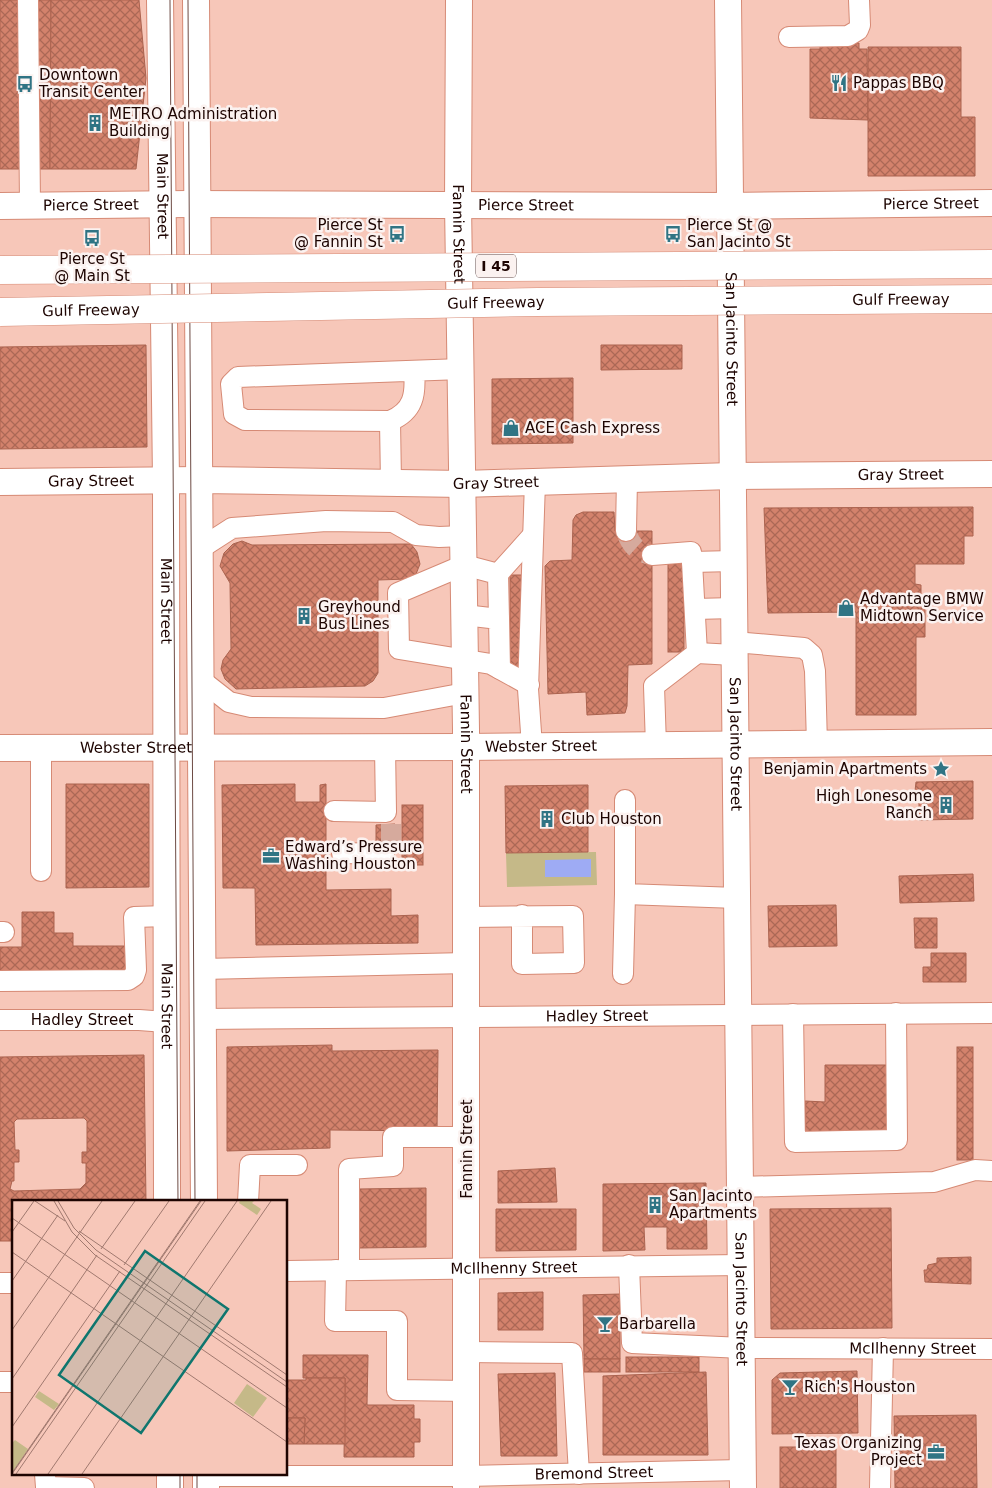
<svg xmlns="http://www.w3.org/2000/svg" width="992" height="1488" viewBox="0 0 992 1488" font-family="'DejaVu Sans',sans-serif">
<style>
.park{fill:#c5b988}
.water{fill:#9eabf4}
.building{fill:url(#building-cross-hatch);stroke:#ab634f;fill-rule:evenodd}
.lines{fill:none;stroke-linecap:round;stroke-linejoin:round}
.minor-tunnel{stroke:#d6aa9d;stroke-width:20;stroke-dasharray:20 10;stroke-linecap:butt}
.minor-casing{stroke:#d68a75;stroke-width:22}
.major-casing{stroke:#d68a75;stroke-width:28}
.minor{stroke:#fff;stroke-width:20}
.major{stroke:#fff;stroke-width:26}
.tram{stroke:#6d4b44;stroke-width:1}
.highway-bridge-casing{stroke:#d68a75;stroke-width:29;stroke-linecap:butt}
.highway-bridge{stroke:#fff;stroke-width:28}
.labels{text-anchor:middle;stroke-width:5;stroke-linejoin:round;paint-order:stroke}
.shield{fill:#fbf2f0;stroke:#604b49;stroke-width:1}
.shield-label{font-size:14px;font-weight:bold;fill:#1d0401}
.poi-label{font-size:15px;fill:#1d0401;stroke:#fbf2f0;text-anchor:start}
.street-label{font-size:15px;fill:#1d0401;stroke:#fbf2f0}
.inset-road{fill:none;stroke:#a0796f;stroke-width:1}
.view{fill:#0f766e;fill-opacity:0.15;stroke:#0f766e;stroke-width:2.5}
.inset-edge{fill:none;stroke:#1d0401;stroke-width:2.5}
</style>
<defs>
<pattern id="building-cross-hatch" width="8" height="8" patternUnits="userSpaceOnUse" patternTransform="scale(1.25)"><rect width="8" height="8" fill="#d3826c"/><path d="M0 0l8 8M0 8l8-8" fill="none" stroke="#ab6856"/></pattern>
</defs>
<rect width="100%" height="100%" fill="#f7c7b9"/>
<!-- park -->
<polygon class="park" points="596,852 597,885 507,887 506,853"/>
<!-- water -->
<polygon class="water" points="591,859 591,877 545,877 545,860"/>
<!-- building -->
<g class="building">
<polygon points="0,0 51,0 50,169 0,169"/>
<polygon points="51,0 139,0 146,78 136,169 50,169"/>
<polygon points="820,43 859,43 859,49 867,49 868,120 810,118 810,49 820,49"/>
<polygon points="868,47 961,47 961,117 975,117 975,176 868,176"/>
<polygon points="146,345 147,447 0,449 0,347"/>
<polygon points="601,345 682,345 682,369 601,370"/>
<polygon points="573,378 573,443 492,444 492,379"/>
<polygon points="973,507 973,536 964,536 964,564 915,564 915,584 921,585 921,603 925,603 925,637 916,637 916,715 856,715 856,612 768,613 764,508"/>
<polygon points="583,512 614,512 615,531 652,531 652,664 628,665 627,706 625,713 587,715 586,692 548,694 545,566 550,561 572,560 573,520 576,515"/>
<polygon points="242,541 252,545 411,544 417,552 420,564 416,574 408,579 378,580 378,673 373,681 365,686 236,689 225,679 221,669 223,660 231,649 230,583 220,566 224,553 233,544"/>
<rect x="668" y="560" width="16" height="92"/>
<rect x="510" y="575" width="16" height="93"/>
<polygon points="973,781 973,819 919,820 919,791 915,791 916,782"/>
<polygon points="66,784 149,784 149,887 66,888"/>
<polygon points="295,784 295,802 320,802 320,785 326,784 326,890 391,889 391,916 418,915 418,943 256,945 255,888 223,888 222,785"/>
<polygon points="588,785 588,852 506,853 505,786"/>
<rect x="402" y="805" width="21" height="60"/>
<polygon points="395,824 395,843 376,844 376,825"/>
<polygon points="973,874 974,901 900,903 899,876"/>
<polygon points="836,905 837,946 769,947 768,906"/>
<polygon points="22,912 54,912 54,933 73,933 73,946 130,946 130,970 0,971 0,947 22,947"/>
<polygon points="914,918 937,918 937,948 915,948"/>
<polygon points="931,953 966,953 966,982 923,982 923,967 931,967"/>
<polygon points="332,1045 332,1051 438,1050 437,1131 330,1130 330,1148 227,1151 227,1047"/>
<rect x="957" y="1047" width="16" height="113"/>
<path d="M144,1055L146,1202H14V1241H0V1057ZM84,1118L87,1121V1152H82V1163H86V1183L80,1189L14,1191L10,1189L12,1181H14V1162H19V1150H15L14,1122L17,1119Z"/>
<polygon points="825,1065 890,1065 890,1137 805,1137 805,1101 825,1102"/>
<polygon points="555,1168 557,1202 498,1203 498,1171"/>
<polygon points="706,1183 707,1249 667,1249 667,1227 644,1227 645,1250 603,1251 603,1184"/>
<polygon points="426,1188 426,1247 359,1248 359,1189"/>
<polygon points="891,1208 892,1328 771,1329 770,1209"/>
<polygon points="496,1209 576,1209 576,1250 496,1251"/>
<polygon points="971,1257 971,1284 925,1282 924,1270 927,1270 928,1265 937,1263 937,1258"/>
<polygon points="543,1292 543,1330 498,1330 498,1293"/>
<polygon points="620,1294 620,1359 584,1359 583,1295"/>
<polygon points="303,1355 368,1355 367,1405 414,1405 414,1419 420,1419 420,1442 414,1442 414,1457 344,1457 345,1378 303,1378"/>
<rect x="626" y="1357" width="73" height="15"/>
<rect x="584" y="1359" width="36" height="13"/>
<polygon points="857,1371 858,1433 772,1434 772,1380 780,1373"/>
<polygon points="706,1372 708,1455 603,1455 603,1376"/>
<polygon points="555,1373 557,1456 501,1456 498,1374"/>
<polygon points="306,1378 345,1378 345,1444 304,1444 305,1418 286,1418 286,1380 306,1380"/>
<polygon points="976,1415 977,1488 895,1488 894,1416"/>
<polygon points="286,1418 305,1418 304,1444 286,1444"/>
<rect x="780" y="1447" width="56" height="41"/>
</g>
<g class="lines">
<!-- minor-tunnel -->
<g class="minor-tunnel">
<path d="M626,531C630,544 637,553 652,555"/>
<polyline points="391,843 391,824"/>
</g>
<!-- minor casing -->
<g class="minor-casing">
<g id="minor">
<polyline points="28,0 30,205"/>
<polyline points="789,37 848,36 858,30 860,25 859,0"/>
<path d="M414,371C416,394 414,411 390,421L245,420L234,414L231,384L238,377L462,369"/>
<polyline points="390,421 391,483"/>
<polyline points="626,531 627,479"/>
<polyline points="201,548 232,528 326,521 393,522 416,535 439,537 464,536"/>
<polyline points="652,555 691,552 692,562"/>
<polyline points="498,574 533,535"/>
<polyline points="695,609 734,608"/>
<polyline points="464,615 499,619 500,669"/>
<polyline points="499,619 498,574 464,565 398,593 399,649 491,664 529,685"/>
<polyline points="734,642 804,648 812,655 815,671 817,745"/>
<polyline points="697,653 734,655"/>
<polyline points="201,680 229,702 251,707 384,708 465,693"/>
<polyline points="656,746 654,686 697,653 692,562 733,561"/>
<polyline points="41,747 41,871"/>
<polyline points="532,747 528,689 535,482"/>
<polyline points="625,800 625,894 737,898"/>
<polyline points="334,811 386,812 385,747"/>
<polyline points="342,853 384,854"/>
<polyline points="466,917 573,916 574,963 522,964 522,915"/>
<polyline points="0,932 4,932"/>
<polyline points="203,969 467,963"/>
<polyline points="623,974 625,894"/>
<polyline points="0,981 128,980 134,976 136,970 134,917 167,916"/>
<polyline points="793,1014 795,1142 897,1140 896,1013"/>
<path id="s1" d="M202,1019L992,1013"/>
<path id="s2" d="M0,1020H139L166,1022"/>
<polyline points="739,1187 934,1182 975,1170 992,1171"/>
<polyline points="248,1202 250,1165 297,1165"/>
<path id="s3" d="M629,1265L632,1343L743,1348L992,1349"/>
<polyline points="336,1270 335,1321 397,1321 397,1390 467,1391"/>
<polyline points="349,1270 349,1169 393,1166 393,1137 467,1137"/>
<path id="s4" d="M286,1271L741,1265"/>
<polyline points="0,1283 14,1283"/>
<polyline points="467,1352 572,1353 579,1474"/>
<polyline points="0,1382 14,1382"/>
<polyline points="45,1474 46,1487 84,1488"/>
<path id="s5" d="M206,1476H466L742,1470"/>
<polyline points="880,1488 883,1348"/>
</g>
</g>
<!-- major casing -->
<g class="major-casing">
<g id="major">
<path id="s6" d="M160,0L166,480L167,1202"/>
<polyline points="196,0 204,1202"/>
<path id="s7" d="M459,0L458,204L466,730V1488"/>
<path id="s8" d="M728,0L743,1488"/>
<path id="s9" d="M0,206L189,204L728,206L992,203"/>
<path id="s10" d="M0,482L200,480L463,484L732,476L992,474"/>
<path id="s11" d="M0,748L466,747L992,742"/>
<polyline points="170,1474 170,1488"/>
<polyline points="206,1474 206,1488"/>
</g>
</g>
<!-- minor -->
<use href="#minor" class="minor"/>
<!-- major -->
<use href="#major" class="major"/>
<!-- tram -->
<g class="tram">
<polyline points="170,0 178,1202"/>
<polyline points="188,0 195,1202"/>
<polyline points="180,1474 180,1488"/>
<polyline points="197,1474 197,1488"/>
</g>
<!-- highway-bridge casing -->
<g class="highway-bridge-casing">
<g id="highway-bridge">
<polyline points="0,270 992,264"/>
<path id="s12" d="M0,312L538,302L992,299"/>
</g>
</g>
<!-- highway-bridge -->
<use href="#highway-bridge" class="highway-bridge"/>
</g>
<!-- icons -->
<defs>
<g id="restaurant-bare" transform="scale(1.35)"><path d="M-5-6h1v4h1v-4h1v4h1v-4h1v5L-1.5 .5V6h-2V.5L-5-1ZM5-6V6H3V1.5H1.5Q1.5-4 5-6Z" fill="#307484" stroke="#fbf2f0" stroke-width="2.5" paint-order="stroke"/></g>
<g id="bus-bare" transform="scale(1.35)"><path d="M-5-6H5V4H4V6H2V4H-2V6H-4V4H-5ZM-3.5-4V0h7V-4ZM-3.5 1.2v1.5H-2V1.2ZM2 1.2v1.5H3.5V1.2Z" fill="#307484" stroke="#fbf2f0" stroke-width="2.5" paint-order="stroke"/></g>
<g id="building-bare" transform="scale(1.35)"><path d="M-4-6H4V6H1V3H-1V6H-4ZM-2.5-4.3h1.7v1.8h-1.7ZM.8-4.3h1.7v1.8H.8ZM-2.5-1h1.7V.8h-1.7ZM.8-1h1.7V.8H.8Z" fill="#307484" stroke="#fbf2f0" stroke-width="2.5" paint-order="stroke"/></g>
<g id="shop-bare" transform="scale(1.35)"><path d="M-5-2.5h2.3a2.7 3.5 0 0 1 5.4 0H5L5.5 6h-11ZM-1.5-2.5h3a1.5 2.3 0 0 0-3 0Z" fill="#307484" stroke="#fbf2f0" stroke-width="2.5" paint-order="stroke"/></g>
<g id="sight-bare" transform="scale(1.35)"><path d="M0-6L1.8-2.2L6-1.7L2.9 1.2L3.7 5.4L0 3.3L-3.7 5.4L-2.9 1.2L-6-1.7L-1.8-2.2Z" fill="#307484" stroke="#fbf2f0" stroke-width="2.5" paint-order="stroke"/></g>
<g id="office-bare" transform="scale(1.35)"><path d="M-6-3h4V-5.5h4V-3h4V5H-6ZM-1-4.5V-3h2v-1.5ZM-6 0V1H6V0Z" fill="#307484" stroke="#fbf2f0" stroke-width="2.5" paint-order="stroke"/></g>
<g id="bar-bare" transform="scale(1.35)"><path d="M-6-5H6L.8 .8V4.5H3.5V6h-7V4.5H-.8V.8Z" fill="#307484" stroke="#fbf2f0" stroke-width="2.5" paint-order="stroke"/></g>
</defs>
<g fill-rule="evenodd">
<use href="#restaurant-bare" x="839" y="83"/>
<use href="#bus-bare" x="25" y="84"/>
<use href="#building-bare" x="95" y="123"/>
<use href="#bus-bare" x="397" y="234"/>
<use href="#bus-bare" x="673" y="234"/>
<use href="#bus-bare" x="92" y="238"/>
<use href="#shop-bare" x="511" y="428"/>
<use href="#shop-bare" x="846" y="608"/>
<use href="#building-bare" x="304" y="616"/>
<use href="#sight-bare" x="941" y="769"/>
<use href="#building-bare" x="946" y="805"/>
<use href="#building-bare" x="547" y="819"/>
<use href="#office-bare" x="271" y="856"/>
<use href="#building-bare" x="655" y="1205"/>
<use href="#bar-bare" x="605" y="1324"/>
<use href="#bar-bare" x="790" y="1387"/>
<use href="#office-bare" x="936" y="1452"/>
</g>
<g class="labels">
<!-- shield labels -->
<rect class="shield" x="476" y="254.5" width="40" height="23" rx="4"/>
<g class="shield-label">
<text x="496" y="271">I 45</text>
</g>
<!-- poi labels -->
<g class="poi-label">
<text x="39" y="80">Downtown<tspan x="39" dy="17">Transit Center</tspan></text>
<text x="853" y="88">Pappas BBQ</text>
<text x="109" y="119">METRO Administration<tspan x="109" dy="17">Building</tspan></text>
<text x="383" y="230" text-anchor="end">Pierce St<tspan x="383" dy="17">@ Fannin St</tspan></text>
<text x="687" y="230">Pierce St @<tspan x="687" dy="17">San Jacinto St</tspan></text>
<text x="92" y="264" text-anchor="middle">Pierce St<tspan x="92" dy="17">@ Main St</tspan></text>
<text x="525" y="433">ACE Cash Express</text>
<text x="860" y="604">Advantage BMW<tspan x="860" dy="17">Midtown Service</tspan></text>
<text x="318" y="612">Greyhound<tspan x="318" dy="17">Bus Lines</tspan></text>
<text x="927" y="774" text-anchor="end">Benjamin Apartments</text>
<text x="932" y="801" text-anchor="end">High Lonesome<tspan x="932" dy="17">Ranch</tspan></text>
<text x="561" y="824">Club Houston</text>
<text x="285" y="852">Edward’s Pressure<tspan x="285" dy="17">Washing Houston</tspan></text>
<text x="669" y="1201">San Jacinto<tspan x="669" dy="17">Apartments</tspan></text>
<text x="619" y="1329">Barbarella</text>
<text x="804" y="1392">Rich's Houston</text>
<text x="922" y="1448" text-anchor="end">Texas Organizing<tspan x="922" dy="17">Project</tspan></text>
</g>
<!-- street labels -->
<g class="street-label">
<text dy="5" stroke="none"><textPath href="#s6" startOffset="196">Main Street</textPath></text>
<text dy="5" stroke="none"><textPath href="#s9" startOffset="526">Pierce Street</textPath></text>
<text dy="5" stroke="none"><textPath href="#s9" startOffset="931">Pierce Street</textPath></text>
<text dy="5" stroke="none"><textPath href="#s9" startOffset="91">Pierce Street</textPath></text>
<text dy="5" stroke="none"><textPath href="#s7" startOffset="234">Fannin Street</textPath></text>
<text dy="5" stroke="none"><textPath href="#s12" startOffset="901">Gulf Freeway</textPath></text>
<text dy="5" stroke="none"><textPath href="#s12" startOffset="496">Gulf Freeway</textPath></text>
<text dy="5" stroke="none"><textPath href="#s12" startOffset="91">Gulf Freeway</textPath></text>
<text dy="5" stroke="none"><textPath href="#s8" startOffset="339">San Jacinto Street</textPath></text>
<text dy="5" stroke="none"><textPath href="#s10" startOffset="901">Gray Street</textPath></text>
<text dy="5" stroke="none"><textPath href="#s10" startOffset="91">Gray Street</textPath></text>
<text dy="5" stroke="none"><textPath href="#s10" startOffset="496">Gray Street</textPath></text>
<text dy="5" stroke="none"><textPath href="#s6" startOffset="601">Main Street</textPath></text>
<text dy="5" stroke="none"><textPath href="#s7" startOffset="744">Fannin Street</textPath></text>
<text dy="5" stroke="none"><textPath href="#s8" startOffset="744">San Jacinto Street</textPath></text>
<text dy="5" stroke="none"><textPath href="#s11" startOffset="136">Webster Street</textPath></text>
<text dy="5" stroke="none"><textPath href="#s11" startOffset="541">Webster Street</textPath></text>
<text dy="5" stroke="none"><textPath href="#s6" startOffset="1006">Main Street</textPath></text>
<text dy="5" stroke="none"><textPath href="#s1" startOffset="395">Hadley Street</textPath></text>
<text dy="5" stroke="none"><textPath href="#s2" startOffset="82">Hadley Street</textPath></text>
<text transform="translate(467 1149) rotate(-90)" y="5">Fannin Street</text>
<text dy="5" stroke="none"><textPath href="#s4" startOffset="228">McIlhenny Street</textPath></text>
<text dy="5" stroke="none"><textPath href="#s8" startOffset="1299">San Jacinto Street</textPath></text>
<text dy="5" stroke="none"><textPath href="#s3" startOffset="359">McIlhenny Street</textPath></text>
<text dy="5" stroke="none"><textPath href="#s5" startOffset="388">Bremond Street</textPath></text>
</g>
</g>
<!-- overview -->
<g transform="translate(12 1200)">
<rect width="275" height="275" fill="#f7c7b9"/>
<path d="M235,184L255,198L241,217L222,203Z" fill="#c5b988"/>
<path d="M228,1H242L240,3L249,9L245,15L227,3ZM27,191L47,204L42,210L23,197ZM3,240L16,249L0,273V243Z" fill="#c5b988"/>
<path class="inset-road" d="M23,1L53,21M42,1L60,32L83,55L275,187M46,1L62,28L84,50L275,182M0,18L275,208M67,31L275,175M0,32L22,1M89,49L123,1M0,52L275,242M112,65L157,1M0,81L46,15M0,130L90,1M0,179L85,55M0,227L108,71M0,273L188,1M0,274L189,1M4,274L193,1M36,274L225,1M70,274L259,1"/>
<path class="view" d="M133,51L216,109L129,233L47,175Z"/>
<rect width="275" height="275" class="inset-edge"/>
</g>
</svg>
